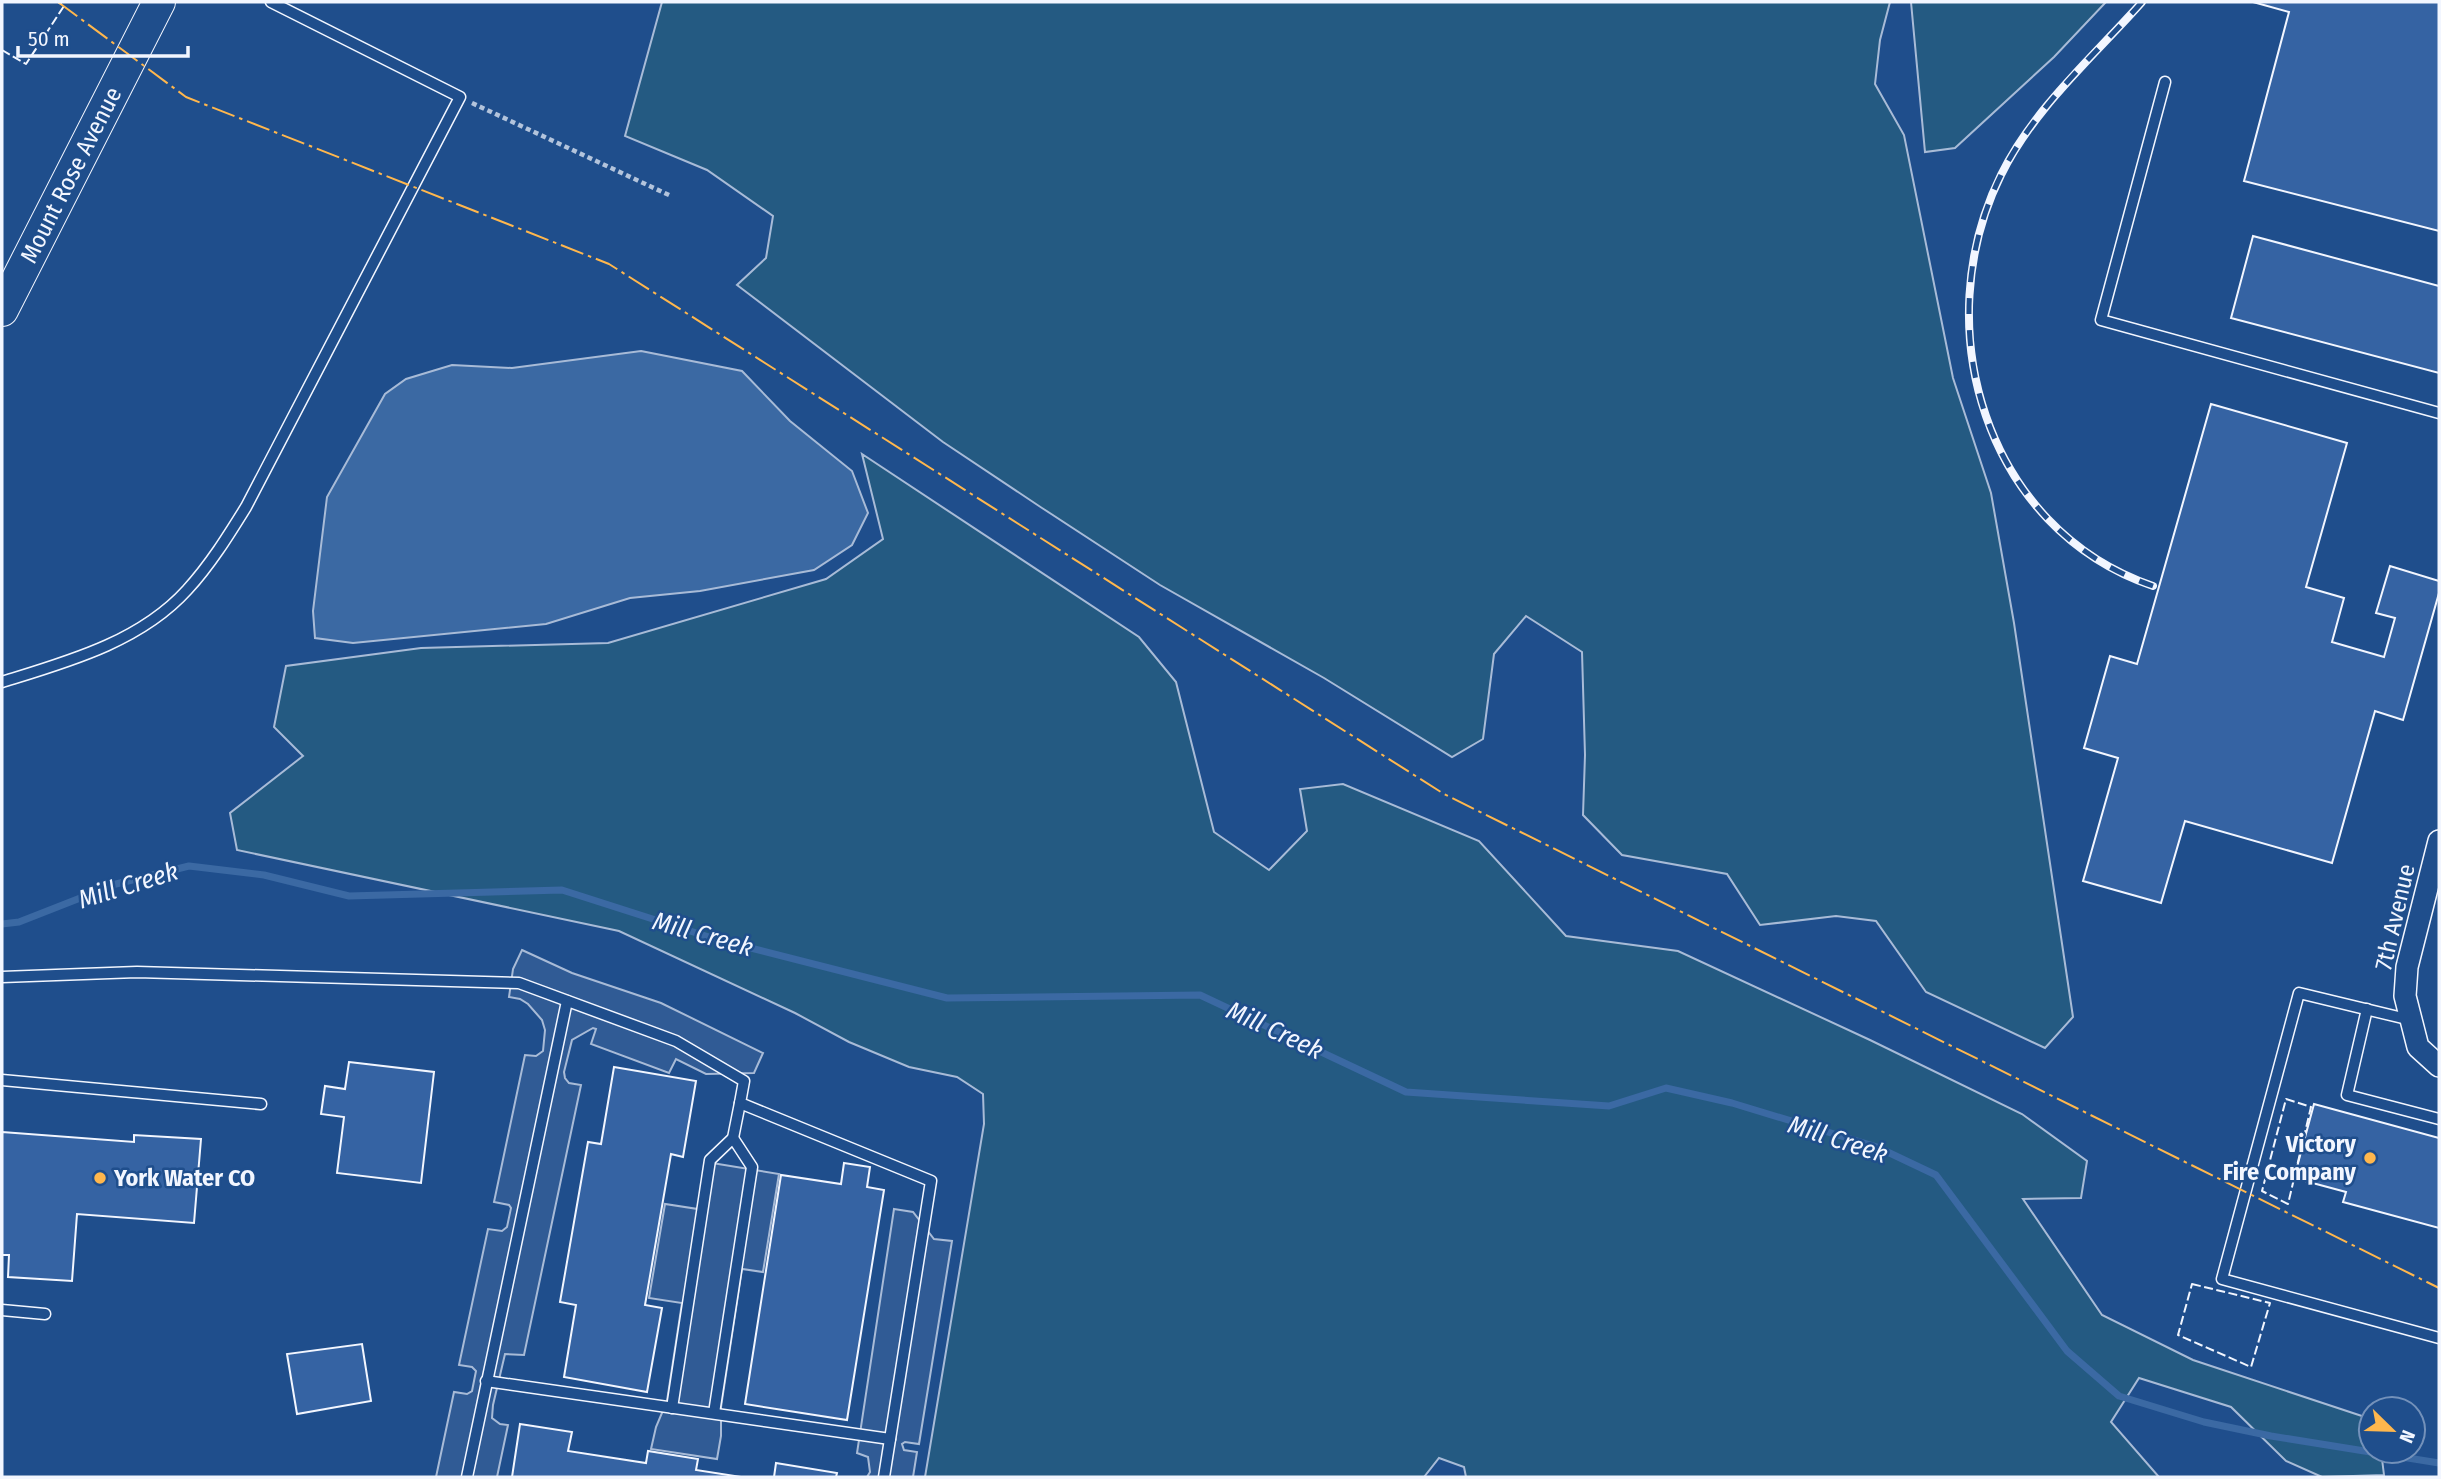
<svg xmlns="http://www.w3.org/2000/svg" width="2441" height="1479" viewBox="0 0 2441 1479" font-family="'Fira Sans Condensed',sans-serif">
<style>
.green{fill:#245a82;stroke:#a8bbd7;stroke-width:2}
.parking{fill:#305b95;stroke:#a8bbd7;stroke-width:2}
.water{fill:#3b69a3;stroke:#a8bbd7;stroke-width:2}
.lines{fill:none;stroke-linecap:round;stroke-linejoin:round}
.stream{stroke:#3b69a3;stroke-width:7}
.building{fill:#3563a3;stroke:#f2f6ff;stroke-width:2}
.service-casing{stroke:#f2f6ff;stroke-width:13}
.minor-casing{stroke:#f2f6ff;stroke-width:24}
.primary-casing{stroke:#f2f6ff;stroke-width:34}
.path{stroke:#b3c4dc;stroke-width:4.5;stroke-dasharray:5 3.5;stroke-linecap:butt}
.service{stroke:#1f4e8c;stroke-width:10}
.minor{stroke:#1f4e8c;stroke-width:21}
.primary{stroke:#1f4e8c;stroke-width:32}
.rail-casing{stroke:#f2f6ff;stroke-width:8}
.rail{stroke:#1f4e8c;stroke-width:5;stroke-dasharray:16;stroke-linecap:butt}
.fence{stroke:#f2f6ff;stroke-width:2;stroke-dasharray:9 3.5;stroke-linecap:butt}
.power{stroke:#ffb74d;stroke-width:2;stroke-dasharray:24 5 3.5 5;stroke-linecap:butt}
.poi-dot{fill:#ffb74d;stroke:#1f4e8c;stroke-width:2.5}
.labels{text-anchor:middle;stroke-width:5;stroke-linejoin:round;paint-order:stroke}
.street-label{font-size:24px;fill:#f2f6ff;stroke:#1f4e8c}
.poi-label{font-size:24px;font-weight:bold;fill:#f2f6ff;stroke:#1f4e8c;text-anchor:end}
.water-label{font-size:26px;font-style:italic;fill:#f2f6ff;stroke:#1f4e8c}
</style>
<rect width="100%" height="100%" fill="#1f4e8c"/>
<!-- green -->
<g class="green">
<polygon points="662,2 1890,2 1880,40 1875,84 1904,135 1953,378 1991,493 2014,623 2073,1017 2045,1048 1926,992 1876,921 1836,916 1760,925 1727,874 1622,855 1583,815 1585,755 1582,652 1526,616 1494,654 1483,739 1452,757 1324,678 1160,585 1042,508 943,442 737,285 766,258 773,216 707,170 625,136"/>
<polygon points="1911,2 2106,2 2054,57 1955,148 1925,152"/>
<polygon points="862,454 1139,637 1176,682 1214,832 1269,870 1307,831 1300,789 1343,784 1479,841 1566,936 1678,951 1870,1040 2022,1114 2087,1161 2081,1198 2023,1199 2102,1315 2193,1360 2371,1419 2371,1451 2381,1451 2384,1475 2322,1477 2286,1461 2231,1407 2139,1378 2111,1422 2159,1477 1466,1477 1464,1467 1439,1458 1424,1477 925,1477 984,1124 983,1094 957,1077 909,1067 849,1042 795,1013 619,931 237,850 230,813 303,756 274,727 286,666 421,648 608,643 826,579 883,539"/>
</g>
<!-- parking -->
<g class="parking">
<polygon points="522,950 572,973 661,1003 763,1053 754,1073 706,1074 676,1059 669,1073 591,1044 596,1029 593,1028 572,1040 564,1072 565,1078 569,1083 581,1085 524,1355 505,1354 493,1405 492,1418 500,1424 508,1425 497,1477 436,1477 454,1392 467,1394 472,1391 476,1371 472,1367 459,1365 488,1229 502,1231 507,1227 511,1208 509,1205 494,1202 525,1055 536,1056 543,1051 545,1030 542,1020 528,1004 520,999 509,997 513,969"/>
<polygon points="706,1162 779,1174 763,1272 742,1269 721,1407 721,1436 717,1459 651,1449 656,1427 667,1401 682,1303 649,1298 665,1204 698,1209"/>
<polygon points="894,1209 913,1212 934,1239 952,1241 919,1444 905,1442 902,1444 904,1450 917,1452 913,1477 867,1477 870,1472 868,1457 857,1453"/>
</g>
<!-- water -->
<polygon class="water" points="641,351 742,371 790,421 852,471 868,513 852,545 814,570 700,591 630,598 546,624 353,643 315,638 313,611 327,497 385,394 406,379 452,365 512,368"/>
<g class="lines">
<!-- stream -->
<polyline class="stream" points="2,924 19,922 116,884 189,866 264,875 349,896 562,890 712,938 947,998 1200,995 1406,1092 1609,1106 1666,1088 1732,1103 1877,1147 1936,1175 2067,1351 2119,1396 2204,1422 2271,1436 2439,1463"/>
</g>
<!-- building -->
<g class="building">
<polygon points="2253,2 2439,2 2439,231 2244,181 2289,12"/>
<polygon points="2253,236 2439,286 2439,373 2231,318"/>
<polygon points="2211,404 2347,443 2306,587 2344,598 2332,642 2384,657 2395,618 2376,613 2390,566 2439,581 2439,593 2403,720 2375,711 2332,863 2185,821 2161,903 2083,881 2118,758 2084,748 2110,656 2137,664"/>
<polygon points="349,1062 434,1072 421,1183 337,1173 344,1117 321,1114 325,1086 345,1089"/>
<polygon points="614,1067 696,1081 683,1157 671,1154 645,1305 662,1308 647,1392 564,1377 576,1305 560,1302 588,1142 601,1144"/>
<polygon points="2314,1104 2439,1138 2439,1228 2343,1202 2346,1192 2294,1178"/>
<polygon points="2,1132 134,1142 134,1135 201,1139 194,1223 77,1214 72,1281 8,1277 9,1255 2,1255"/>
<polygon points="844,1163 870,1167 867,1187 884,1190 847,1420 745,1404 781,1175 841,1184"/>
<polygon points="362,1344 371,1401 297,1414 287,1354"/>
<polygon points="520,1424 572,1432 568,1451 646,1463 648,1451 698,1459 696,1470 741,1477 512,1477"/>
<polygon points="776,1463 837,1473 836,1477 774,1477"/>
</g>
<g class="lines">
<!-- service casing -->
<g class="service-casing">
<g id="service">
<polyline points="2165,82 2101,320 2439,413"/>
<path d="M2,682C67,662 140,642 187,590C210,565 228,536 246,507L460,97L271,2"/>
<polyline points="2,977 137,972 519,983 676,1041 744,1081 740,1103 931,1181 884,1477"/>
<polyline points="2367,1009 2347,1095 2439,1119"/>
<polyline points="2411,1020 2299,993 2222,1279 2439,1338"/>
<polyline points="2,1080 261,1104"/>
<polyline points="2,1310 45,1314"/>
<polyline points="486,1381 890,1439"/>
<polyline points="672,1408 710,1160 733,1138 740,1103"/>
<polyline points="714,1413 752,1167 733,1138"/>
<polyline points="467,1477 567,1001"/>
</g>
</g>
<!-- minor casing -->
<g class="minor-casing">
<polyline id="minor" points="2439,841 2407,967 2405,996 2418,1047 2439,1066"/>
</g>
<!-- primary casing -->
<g class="primary-casing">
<polyline id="primary" points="2,310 159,2"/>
</g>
<!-- path -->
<polyline class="path" points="472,103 671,196"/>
<!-- service -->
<use href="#service" class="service"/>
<!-- minor -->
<use href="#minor" class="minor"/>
<!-- primary -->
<use href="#primary" class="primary"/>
<!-- rail casing -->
<g class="rail-casing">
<path id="rail" d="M2142,2C2093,57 2034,108 2001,175C1926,326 1985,529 2153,586"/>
</g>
<!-- rail -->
<use href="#rail" class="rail"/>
<!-- fence -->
<g class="fence">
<polyline points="2,50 26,64 64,6 58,2"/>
<polygon points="2286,1099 2311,1107 2288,1204 2262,1191"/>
<polygon points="2192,1284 2270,1303 2251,1367 2178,1335"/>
</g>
<!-- power -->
<polyline class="power" points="58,2 186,97 609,264 1444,794 2439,1288"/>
</g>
<!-- markers -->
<g class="poi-dot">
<circle cx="2370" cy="1158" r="7"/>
<circle cx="100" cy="1178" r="7"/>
</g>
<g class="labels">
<!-- street labels -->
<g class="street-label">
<text transform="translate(71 175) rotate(-63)" y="8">Mount Rose Avenue</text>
<text transform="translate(2395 917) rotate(-77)" y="8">7th Avenue</text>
</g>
<!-- poi labels -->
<g class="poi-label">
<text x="2356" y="1152">Victory<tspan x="2356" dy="28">Fire Company</tspan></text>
<text x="114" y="1186" text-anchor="start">York Water CO</text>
</g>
<!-- water labels -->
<g class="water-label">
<text transform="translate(128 885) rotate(-17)" y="9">Mill Creek</text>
<text transform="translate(703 934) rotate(16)" y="9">Mill Creek</text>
<text transform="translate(1275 1030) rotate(25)" y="9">Mill Creek</text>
<text transform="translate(1838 1139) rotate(18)" y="9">Mill Creek</text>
</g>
</g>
<!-- border -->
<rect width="2441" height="1479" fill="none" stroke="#f2f6ff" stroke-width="7"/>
<!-- north arrow -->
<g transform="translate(2392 1430) rotate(113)"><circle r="33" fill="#1f4e8c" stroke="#7391ba" stroke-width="2"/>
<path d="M0-5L12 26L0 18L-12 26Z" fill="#ffb74d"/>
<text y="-10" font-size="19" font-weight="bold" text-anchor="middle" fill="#f2f6ff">N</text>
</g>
<!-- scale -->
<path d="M18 46v10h170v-10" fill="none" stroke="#f2f6ff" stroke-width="3.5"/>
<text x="28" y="46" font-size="21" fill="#f2f6ff" stroke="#1f4e8c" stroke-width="5" paint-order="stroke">50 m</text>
</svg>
